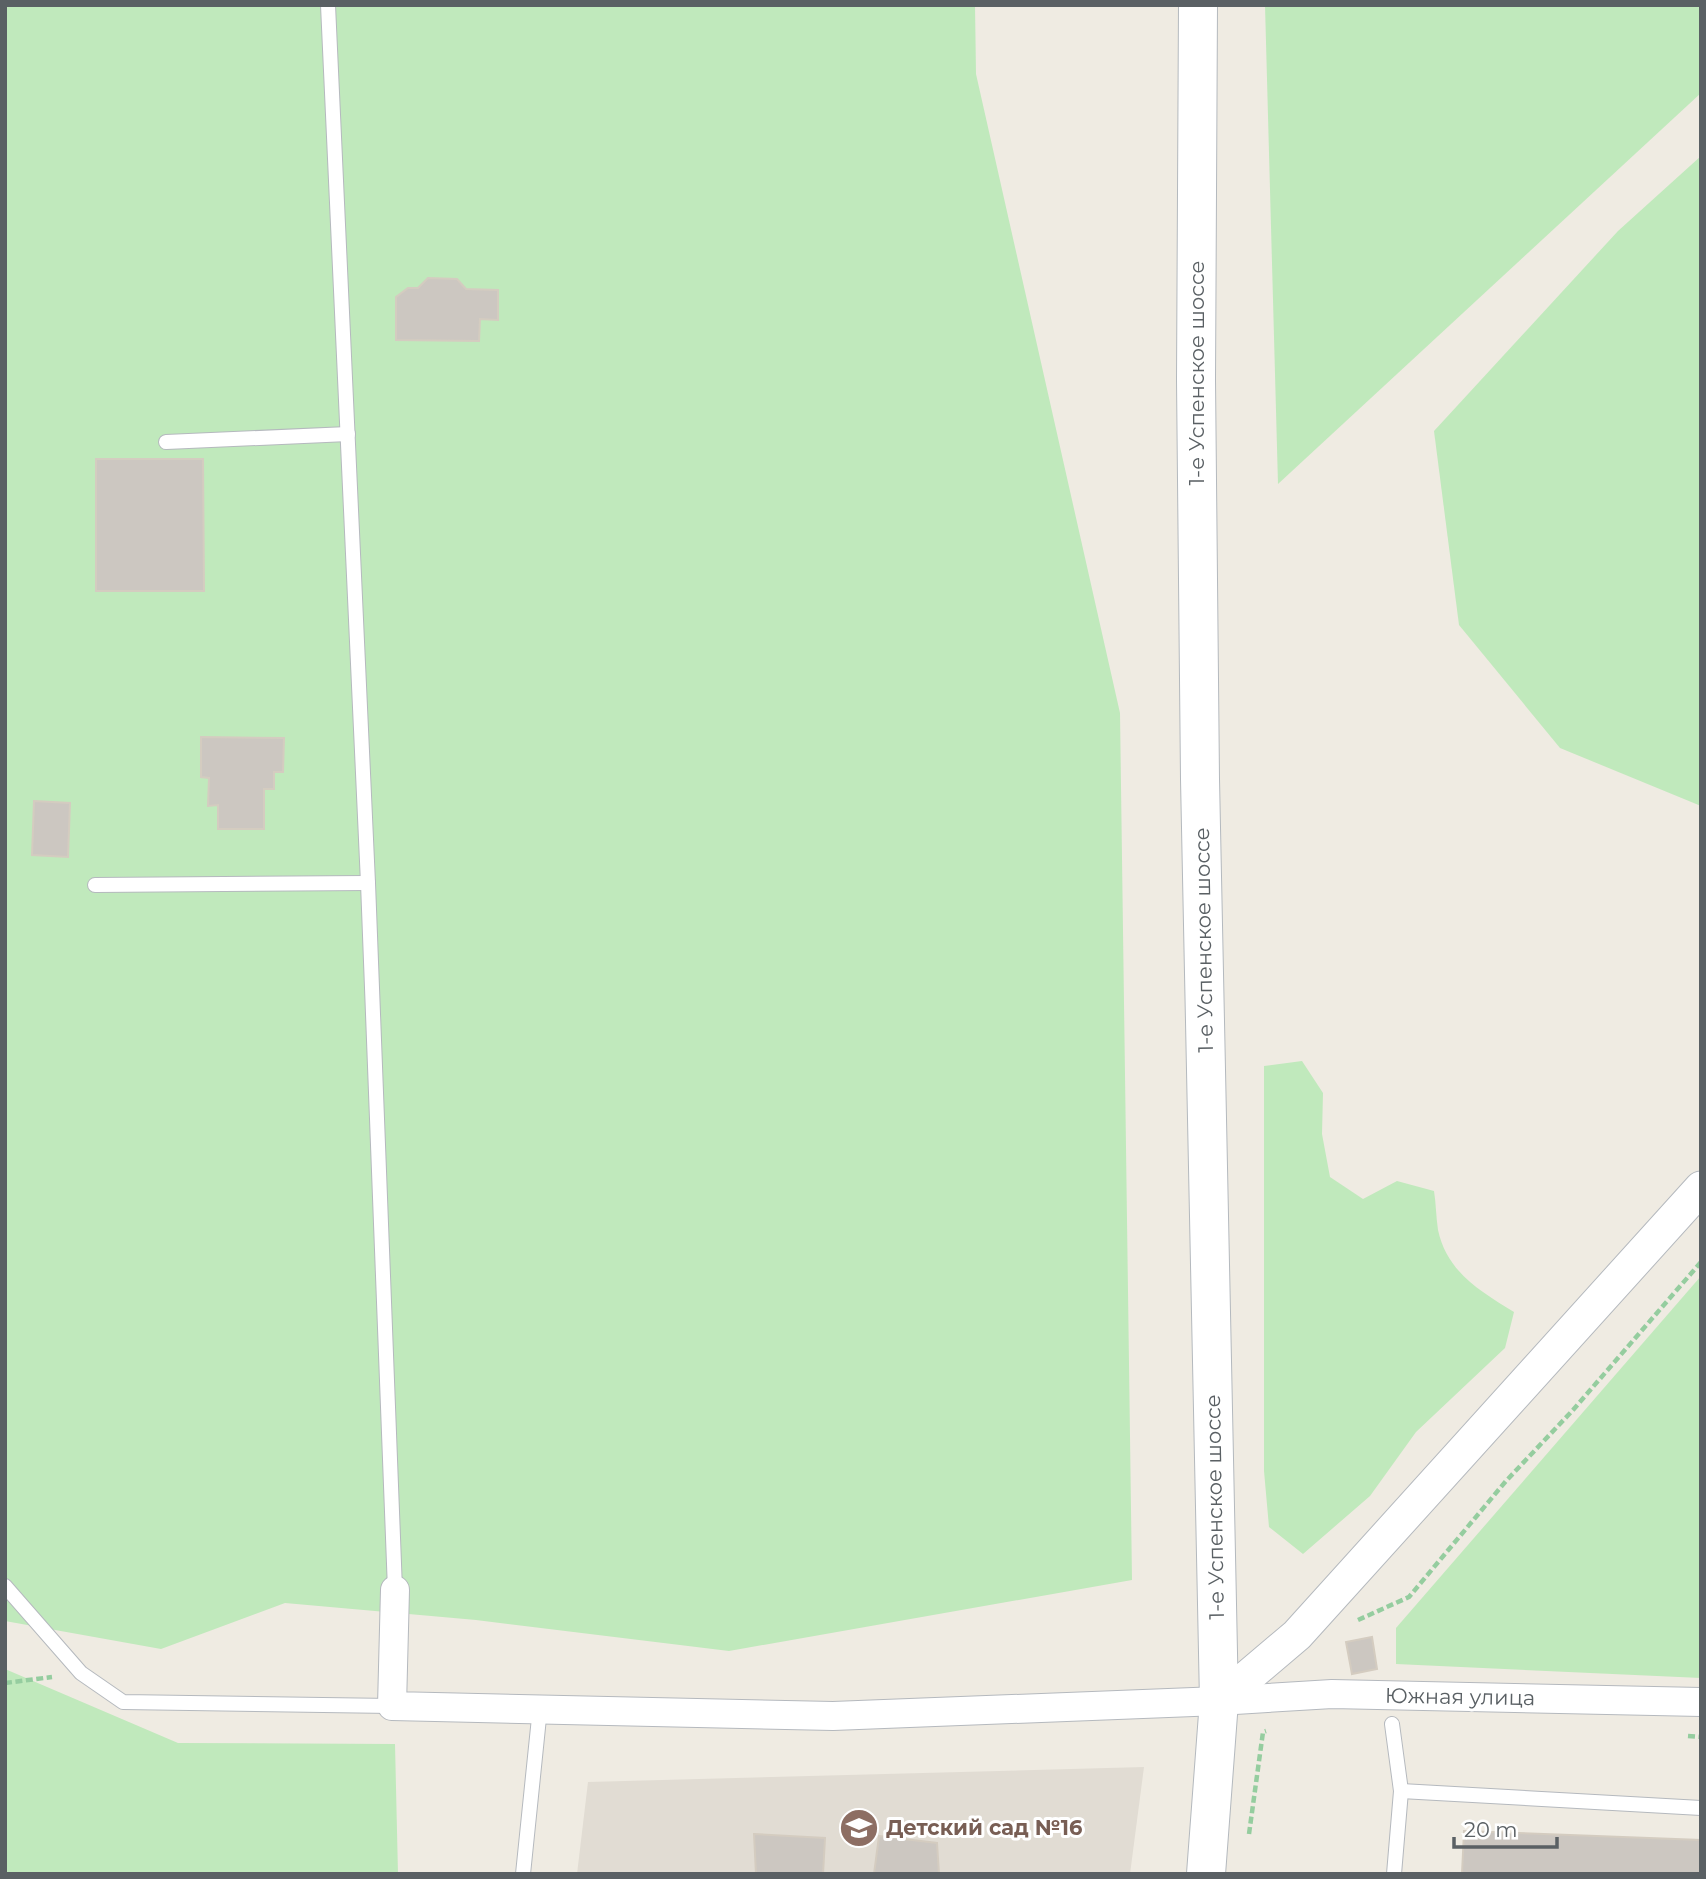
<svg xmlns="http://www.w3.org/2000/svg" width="1706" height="1879" viewBox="0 0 1706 1879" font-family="Montserrat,sans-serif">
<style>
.education{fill:#e1dcd3}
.green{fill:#c0e9bc}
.building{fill:#ccc7c1;stroke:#d4ccc0;stroke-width:2}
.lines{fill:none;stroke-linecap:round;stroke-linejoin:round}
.service-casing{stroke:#b5b9be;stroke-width:16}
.minor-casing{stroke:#b5b9be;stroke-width:30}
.tertiary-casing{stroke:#b5b9be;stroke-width:35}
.secondary-casing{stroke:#b4b9be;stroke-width:40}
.path{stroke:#95cd9f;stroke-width:4.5;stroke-dasharray:7 3.5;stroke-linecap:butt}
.service{stroke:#fff;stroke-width:14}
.minor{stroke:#fff;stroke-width:28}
.tertiary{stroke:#fff;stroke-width:33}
.secondary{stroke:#fff;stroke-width:38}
.labels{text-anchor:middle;stroke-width:6;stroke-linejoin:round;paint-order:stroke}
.street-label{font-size:21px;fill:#5a6064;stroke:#fff}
.education-label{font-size:21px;font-weight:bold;fill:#785e54;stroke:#fff;text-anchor:start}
</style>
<rect width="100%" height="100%" fill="#efebe2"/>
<!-- education -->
<polygon class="education" points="1144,1767 1130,1874 577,1874 588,1782"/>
<!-- green -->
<g class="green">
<polygon points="5,5 975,5 976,74 1120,713 1132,1580 729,1651 476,1620 285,1603 161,1649 5,1621"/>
<polygon points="1265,5 1701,5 1701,93 1278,484"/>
<polygon points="1701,156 1701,806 1560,748 1459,625 1434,431 1618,231"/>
<path d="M1302,1061L1323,1093L1322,1134L1330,1177L1363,1199L1397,1181L1434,1191C1436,1203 1436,1217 1438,1230C1447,1272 1480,1291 1514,1312L1505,1348L1416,1432L1370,1496L1303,1554L1269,1527L1264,1471V1066Z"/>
<polygon points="1701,1276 1701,1678 1396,1664 1396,1628"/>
<polygon points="5,1669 178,1743 395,1744 398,1874 5,1874"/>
</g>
<!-- building -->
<g class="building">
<polygon points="428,278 457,279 466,289 498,290 498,320 480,319 479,341 396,340 396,297 408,288 418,288"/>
<polygon points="96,459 203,459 204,591 96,591"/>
<polygon points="201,737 284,738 283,772 274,772 274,789 264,789 264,829 218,829 218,805 208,806 209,778 201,777"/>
<polygon points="34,801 70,803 68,857 32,855"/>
<polygon points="1372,1637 1377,1669 1352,1674 1346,1642"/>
<polygon points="1464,1831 1701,1840 1701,1874 1462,1874"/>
<polygon points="754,1834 825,1838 823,1874 756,1874"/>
<polygon points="879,1836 937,1843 939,1874 874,1874"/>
</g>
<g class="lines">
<!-- service casing -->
<g class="service-casing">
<g id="service">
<polyline points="328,5 368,883 395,1590"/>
<polyline points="166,442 348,434"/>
<polyline points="95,885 368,883"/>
<polyline points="5,1586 81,1673 123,1702 392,1706"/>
<polyline points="1392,1724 1401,1791 1394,1874"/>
<polyline points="1401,1791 1701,1808"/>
<polyline points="523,1874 540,1708"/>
</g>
</g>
<!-- minor casing -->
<g class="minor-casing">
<polyline id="minor" points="395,1590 392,1706 833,1716 1219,1701 1332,1694 1701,1702"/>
</g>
<!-- tertiary casing -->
<g class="tertiary-casing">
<polyline id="tertiary" points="1219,1701 1297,1635 1701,1188"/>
</g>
<!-- secondary casing -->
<g class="secondary-casing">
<polyline id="secondary" points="1198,5 1196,380 1200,779 1219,1701 1206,1874"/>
</g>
<!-- path -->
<g class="path">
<polyline points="1358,1620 1409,1597 1506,1481 1573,1410 1701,1262"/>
<polyline points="5,1683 52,1677"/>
<polyline points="1688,1736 1701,1737"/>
<polyline points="1249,1834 1263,1732 1266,1731"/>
</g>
<!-- service -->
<use href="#service" class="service"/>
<!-- minor -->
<use href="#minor" class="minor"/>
<!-- tertiary -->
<use href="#tertiary" class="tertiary"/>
<!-- secondary -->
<use href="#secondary" class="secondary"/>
</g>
<!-- icons -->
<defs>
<g id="school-disc" transform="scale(2.0125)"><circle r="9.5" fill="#8d6e63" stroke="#fff"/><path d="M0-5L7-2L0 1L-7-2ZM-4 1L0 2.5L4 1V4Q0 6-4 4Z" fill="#fff"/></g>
</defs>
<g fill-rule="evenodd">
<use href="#school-disc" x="859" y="1828"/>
</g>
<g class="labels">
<!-- street labels -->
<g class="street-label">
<text transform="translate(1197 373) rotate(-90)" y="7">1-е Успенское шоссе</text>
<text transform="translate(1204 940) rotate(-91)" y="7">1-е Успенское шоссе</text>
<text transform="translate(1215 1507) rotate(-91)" y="7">1-е Успенское шоссе</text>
<text transform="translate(1460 1697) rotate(1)" y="7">Южная улица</text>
</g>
<!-- education labels -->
<g class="education-label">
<text x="886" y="1835">Детский сад №16</text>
</g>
</g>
<!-- border -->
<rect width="1706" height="1879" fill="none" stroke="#5a6064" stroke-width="14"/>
<!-- scale -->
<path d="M1454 1837v10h103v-10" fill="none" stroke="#5a6064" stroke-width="3.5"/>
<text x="1464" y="1837" font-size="21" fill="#5a6064" stroke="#ffffff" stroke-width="5" paint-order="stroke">20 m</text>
</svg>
